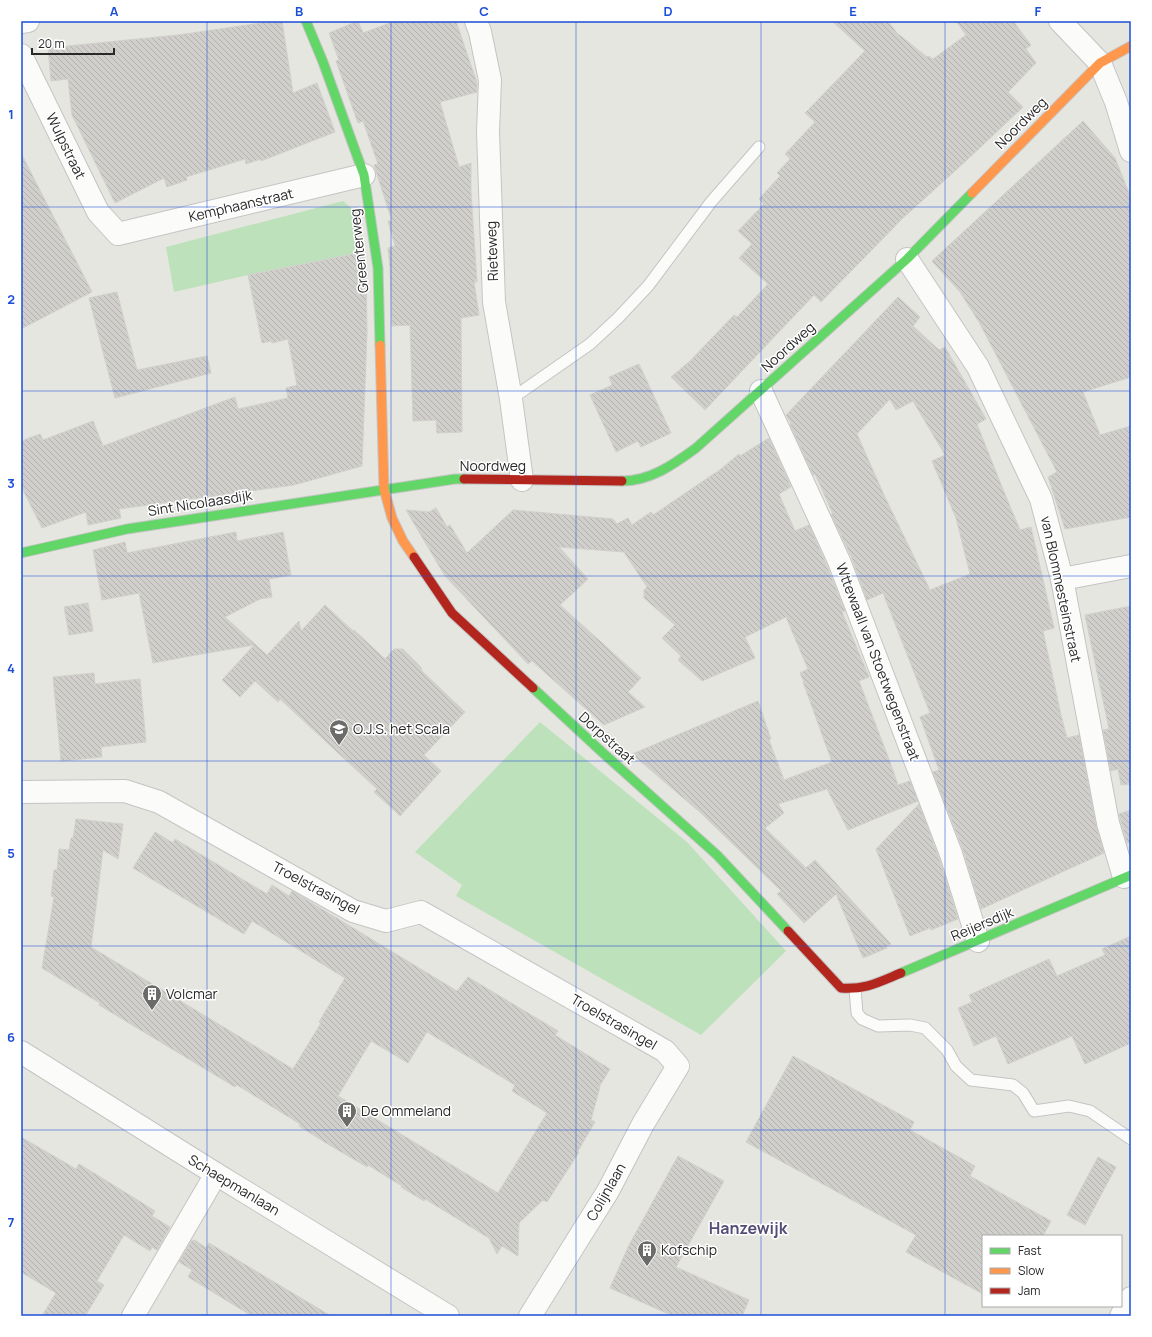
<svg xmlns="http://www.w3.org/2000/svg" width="1152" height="1337" viewBox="0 0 1152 1337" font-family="Manrope,sans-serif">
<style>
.park{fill:#bde1bb}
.building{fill:url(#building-back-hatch);stroke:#d1d1cc;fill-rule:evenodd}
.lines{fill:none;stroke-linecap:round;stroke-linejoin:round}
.lane-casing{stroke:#c5c4c5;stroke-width:13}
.street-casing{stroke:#c5c4c5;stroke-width:24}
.fast-casing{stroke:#c5c4c5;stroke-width:11}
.slow-casing{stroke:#c5c4c5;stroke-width:11}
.jam-casing{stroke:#c5c4c5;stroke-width:11}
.lane{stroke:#fbfbfa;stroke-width:11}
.street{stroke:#fbfbfa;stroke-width:22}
.fast{stroke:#63d668;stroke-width:9}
.slow{stroke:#ff974d;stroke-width:9}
.jam{stroke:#b3261e;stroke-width:9}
.grid{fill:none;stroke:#1d4ed8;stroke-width:1;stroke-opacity:0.55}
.labels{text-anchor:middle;stroke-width:3;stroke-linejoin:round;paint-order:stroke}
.street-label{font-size:14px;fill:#292929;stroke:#fff}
.poi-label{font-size:14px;fill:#292929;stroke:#fff;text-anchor:start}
.quarter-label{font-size:16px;font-weight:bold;fill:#544d76;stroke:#fff}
.neatline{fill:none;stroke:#1d4ed8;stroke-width:1.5}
.grid-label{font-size:13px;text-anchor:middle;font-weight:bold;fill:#1d4ed8}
</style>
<defs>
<pattern id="building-back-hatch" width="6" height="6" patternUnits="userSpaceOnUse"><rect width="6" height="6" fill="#d0cfcb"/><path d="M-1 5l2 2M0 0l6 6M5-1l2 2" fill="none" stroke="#b3b2ae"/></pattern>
</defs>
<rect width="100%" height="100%" fill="#e6e6e0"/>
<!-- park -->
<g class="park">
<polygon points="343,201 356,212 360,253 248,275 174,292 166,247"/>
<polygon points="540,722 687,842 786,951 701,1035 456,896 462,885 415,852"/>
</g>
<!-- building -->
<g class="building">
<polygon points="275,21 282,21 293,93 317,83 335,132 261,161 261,159 246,164 245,159 186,177 187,180 167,187 164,178 115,203 72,115 68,79 51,81 48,48 178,35"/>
<polygon points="358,21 363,33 395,21 456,21 477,83 477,92 440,102 459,167 471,163 471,192 477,282 474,282 479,315 461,318 462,432 437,433 436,420 413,421 410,325 392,326 390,268 388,248 395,246 388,221 392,221 374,165 378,164 363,121 358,123 336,61 339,60 329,33"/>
<polygon points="832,21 888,21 897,33 927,57 929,56 933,59 966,35 956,21 1013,21 1031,45 1026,49 1036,63 1008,92 1023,107 967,160 903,218 821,302 814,295 705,410 671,377 690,361 734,315 737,317 768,284 739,258 752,244 738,231 764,204 759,199 780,176 777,173 790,159 785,154 815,122 805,113 865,51"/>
<polygon points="1083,121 1115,158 1131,198 1131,377 1083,392 1100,435 1131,426 1131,517 1065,529 1048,477 1057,472 979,322 960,292 932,261"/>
<polygon points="21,153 92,292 21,329"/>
<polygon points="363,252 366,269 367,332 362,466 294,485 119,509 121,518 88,525 86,512 42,528 21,486 21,441 40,434 43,440 93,421 103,446 235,397 238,409 288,398 286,388 297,385 288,339 272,343 271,341 262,343 248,275"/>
<polygon points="117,292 137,370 207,356 211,373 115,398 89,298"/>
<path d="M898,297L920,317L913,326L939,350L945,347L986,419L977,424L1002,487L1020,530L1031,527L1054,628L1043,631L1061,715L1067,738L1079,735L1096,825L1104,853L981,909L963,850L933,772L939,770L920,717L930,713L883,593L867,600L851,556L831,514H833L815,474L813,475L790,424L791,423L786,415ZM890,399L896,410L913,401L945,455L932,461L956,518L970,574L930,590L884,495L857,434Z"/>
<polygon points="639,364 671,433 641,447 638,441 616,452 590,395 612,385 609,377"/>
<polygon points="769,438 791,487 779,494 795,531 809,525 827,566 845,611 842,612 869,677 859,681 890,762 898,785 910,781 918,801 848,830 827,789 778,804 784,813 765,828 806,868 815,860 891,944 886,946 887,948 863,958 836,894 804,923 777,894 781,891 702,814 632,754 758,701 771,739 769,740 784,780 832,762 803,682 804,682 800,673 808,669 786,617 745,637 755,658 702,681 678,660 681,656 662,638 675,625 644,598 644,590 647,587 624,552 559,547 588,579 560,605 641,678 628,692 645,707 604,725 532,661 528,664 445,576 406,510 429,512 436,508 447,527 450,525 467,553 513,510 613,519 617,524 628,518 632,525 651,512 653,515 721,469 739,454 740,456"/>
<polygon points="236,532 237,541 283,532 291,575 269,579 272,597 260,599 225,617 267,655 299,621 301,631 325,605 353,631 354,630 385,659 394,649 403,649 421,667 422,671 465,712 424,755 441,771 400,816 374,792 377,789 280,699 278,702 255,681 240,697 222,680 254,645 190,656 153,663 139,593 102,600 93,550 125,542 127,553"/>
<polygon points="88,603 93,631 69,635 64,607"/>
<polygon points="1131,606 1131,784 1121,785 1118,769 1111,771 1103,730 1109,729 1085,615"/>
<polygon points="94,673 95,684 140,679 146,742 101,747 102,757 61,761 53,677"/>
<polygon points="919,804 939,858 958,919 931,930 930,928 910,936 876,849"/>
<polygon points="1131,810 1131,842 1127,843 1119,814"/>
<path d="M76,819L123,824L118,859L103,850L91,947L293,1069L321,1023L319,1022L345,978L252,921L244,934L133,868L155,832L173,843L175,839L267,894L272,885L289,896L292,891L457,991L468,977L558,1031L555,1035L610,1069L599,1087H600L591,1120L595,1122L578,1151L579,1152L547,1202L543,1200L519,1223L518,1256L502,1246L497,1254L489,1238L425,1199L424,1201L401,1187L402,1186L368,1165L367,1167L326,1143L299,1126L300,1124L237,1085L235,1087L99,1005L100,1003L42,968L54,897L51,896L54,870H57L59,849L69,850L71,838H73ZM427,1032L515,1085L512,1091L547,1113L498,1193L338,1096L371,1041L408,1063Z"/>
<polygon points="1131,936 1131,1043 1085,1064 1072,1036 1008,1064 996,1036 974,1046 958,1008 972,1002 969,995 1049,959 1057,976 1105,955 1102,949"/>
<polygon points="793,1056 914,1122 910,1130 975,1166 970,1176 1051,1221 1043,1236 983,1236 983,1294 906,1252 916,1235 746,1142"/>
<polygon points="21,1137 76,1169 79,1164 136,1199 155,1211 152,1216 170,1227 157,1250 152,1247 150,1251 124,1235 97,1281 104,1285 85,1316 42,1316 56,1293 21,1272"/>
<polygon points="678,1156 724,1181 676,1267 749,1300 742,1316 673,1316 610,1288 628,1247"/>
<polygon points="1098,1157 1116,1167 1085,1225 1067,1215"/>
<polygon points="192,1240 194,1241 195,1240 206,1248 209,1243 331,1316 252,1316 188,1277 192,1270 179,1262"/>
</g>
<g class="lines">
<!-- lane casing -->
<g class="lane-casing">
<g id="lane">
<polyline points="511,399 590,344 618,318 648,286 711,202 759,147"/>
<polyline points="855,989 857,1013 862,1019 878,1026 910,1025 925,1028 947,1050 956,1066 971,1080 1013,1085 1023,1093 1034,1111 1069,1106 1090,1111 1131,1139"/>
</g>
</g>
<!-- street casing -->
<g class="street-casing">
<g id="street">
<polyline points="476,21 480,32 490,80 488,132 494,302 511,399 522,480"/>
<polyline points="1060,21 1100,63 1116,102 1131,151"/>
<polyline points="21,22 28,21"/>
<polyline points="21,55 98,212 118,234 364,175"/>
<polyline points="907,259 978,367 1041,499 1062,579 1108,823 1124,877"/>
<polyline points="761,391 839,561 951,854 978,941"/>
<polyline points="1062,579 1131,566"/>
<polyline points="21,792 125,791 159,802 353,911 386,921 421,912 665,1051 678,1066 643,1124 608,1191 530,1316"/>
<polyline points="21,1052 216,1174 448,1316"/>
<polyline points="133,1316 216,1174"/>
<polyline points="1121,1316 1131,1298"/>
</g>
</g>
<!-- fast casing -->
<g class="fast-casing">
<g id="fast">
<polyline points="306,21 323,62 364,175 378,268 380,345"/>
<path d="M622,481C651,481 674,464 696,448L907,259L972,193"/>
<polyline points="21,553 127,529 455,479 464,479"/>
<polyline points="533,688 603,753 717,855 788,931"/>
<polyline points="901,973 1131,875"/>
</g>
</g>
<!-- slow casing -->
<g class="slow-casing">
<g id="slow">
<polyline points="972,193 1100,63 1131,46"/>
<polyline points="380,345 384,489 392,518 403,541 414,557"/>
</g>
</g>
<!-- jam casing -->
<g class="jam-casing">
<g id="jam">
<polyline points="464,479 622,481"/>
<polyline points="414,557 452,613 533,688"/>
<path d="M788,931L841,988C865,990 879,982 901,973"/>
</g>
</g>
<!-- lane -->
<use href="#lane" class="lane"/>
<!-- street -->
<use href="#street" class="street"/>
<!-- fast -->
<use href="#fast" class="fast"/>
<!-- slow -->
<use href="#slow" class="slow"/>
<!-- jam -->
<use href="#jam" class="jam"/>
</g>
<!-- grid -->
<path class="grid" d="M207,21V1316M391,21V1316M576,21V1316M761,21V1316M945,21V1316M21,207H1131M21,391H1131M21,576H1131M21,761H1131M21,946H1131M21,1130H1131"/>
<!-- icons -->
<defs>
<g id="school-pin" transform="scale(1)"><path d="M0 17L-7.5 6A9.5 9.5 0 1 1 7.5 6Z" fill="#6b6b69" stroke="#fff"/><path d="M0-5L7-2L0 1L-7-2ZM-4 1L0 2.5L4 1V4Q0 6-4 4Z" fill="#fff"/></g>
<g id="building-pin" transform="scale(1)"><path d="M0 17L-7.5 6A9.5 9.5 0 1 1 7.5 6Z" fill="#6b6b69" stroke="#fff"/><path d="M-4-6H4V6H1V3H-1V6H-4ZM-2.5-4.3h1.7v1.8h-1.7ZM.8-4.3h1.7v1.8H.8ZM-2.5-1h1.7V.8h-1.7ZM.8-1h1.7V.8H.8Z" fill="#fff"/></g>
</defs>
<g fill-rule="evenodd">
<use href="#school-pin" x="339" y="729"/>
<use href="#building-pin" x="152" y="994"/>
<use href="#building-pin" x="347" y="1111"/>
<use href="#building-pin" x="647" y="1250"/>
</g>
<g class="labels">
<!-- street labels -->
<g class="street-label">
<text transform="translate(1021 123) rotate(-45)" y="5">Noordweg</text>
<text transform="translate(66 146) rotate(64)" y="5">Wulpstraat</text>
<text transform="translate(241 205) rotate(-13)" y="5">Kemphaanstraat</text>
<text transform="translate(359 251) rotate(-96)" y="5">Greenterweg</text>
<text transform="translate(492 251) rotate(-92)" y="5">Rieteweg</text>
<text transform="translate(788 347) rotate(-42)" y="5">Noordweg</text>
<text x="493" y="471">Noordweg</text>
<text transform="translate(200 503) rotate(-9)" y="5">Sint Nicolaasdijk</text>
<text transform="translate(1061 589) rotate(78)" y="5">van Blommesteinstraat</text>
<text transform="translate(878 662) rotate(69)" y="5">Wttewaall van Stoetwegenstraat</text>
<text transform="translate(607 738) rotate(42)" y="5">Dorpstraat</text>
<text transform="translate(316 888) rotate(28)" y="5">Troelstrasingel</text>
<text transform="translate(982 924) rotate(-23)" y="5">Reijersdijk</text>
<text transform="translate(614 1022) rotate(30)" y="5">Troelstrasingel</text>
<text transform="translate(234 1185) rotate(31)" y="5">Schaepmanlaan</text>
<text transform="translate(606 1192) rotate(-60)" y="5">Colijnlaan</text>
</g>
<!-- poi labels -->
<g class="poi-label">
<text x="353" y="734">O.J.S. het Scala</text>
<text x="166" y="999">Volcmar</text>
<text x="361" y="1116">De Ommeland</text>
<text x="661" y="1255">Kofschip</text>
</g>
<!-- quarter labels -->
<g class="quarter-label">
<text x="748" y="1234">Hanzewijk</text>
</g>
</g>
<!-- border -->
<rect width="1152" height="1337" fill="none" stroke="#ffffff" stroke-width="44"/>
<!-- legend -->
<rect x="982" y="1235" width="140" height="72" fill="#ffffff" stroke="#a9a9a9"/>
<rect x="990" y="1248" width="20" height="6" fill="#63d668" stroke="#a9a9a9"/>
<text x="1018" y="1255" font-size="12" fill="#292929">Fast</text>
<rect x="990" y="1268" width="20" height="6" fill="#ff974d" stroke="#a9a9a9"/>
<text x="1018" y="1275" font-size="12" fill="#292929">Slow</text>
<rect x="990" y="1288" width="20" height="6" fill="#b3261e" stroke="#a9a9a9"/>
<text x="1018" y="1295" font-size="12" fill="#292929">Jam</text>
<!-- scale -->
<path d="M32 48v6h82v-6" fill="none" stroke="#292929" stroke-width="2"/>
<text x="38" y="48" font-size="12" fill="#292929" stroke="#ffffff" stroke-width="3" paint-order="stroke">20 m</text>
<rect x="22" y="22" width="1108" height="1293" class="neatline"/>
<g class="grid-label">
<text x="114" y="16">A</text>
<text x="299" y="16">B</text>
<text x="484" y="16">C</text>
<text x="668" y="16">D</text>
<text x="853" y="16">E</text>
<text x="1038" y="16">F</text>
<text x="11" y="119">1</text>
<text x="11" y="304">2</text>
<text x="11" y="488">3</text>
<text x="11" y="673">4</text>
<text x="11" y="858">5</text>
<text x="11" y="1042">6</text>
<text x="11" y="1227">7</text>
</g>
</svg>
